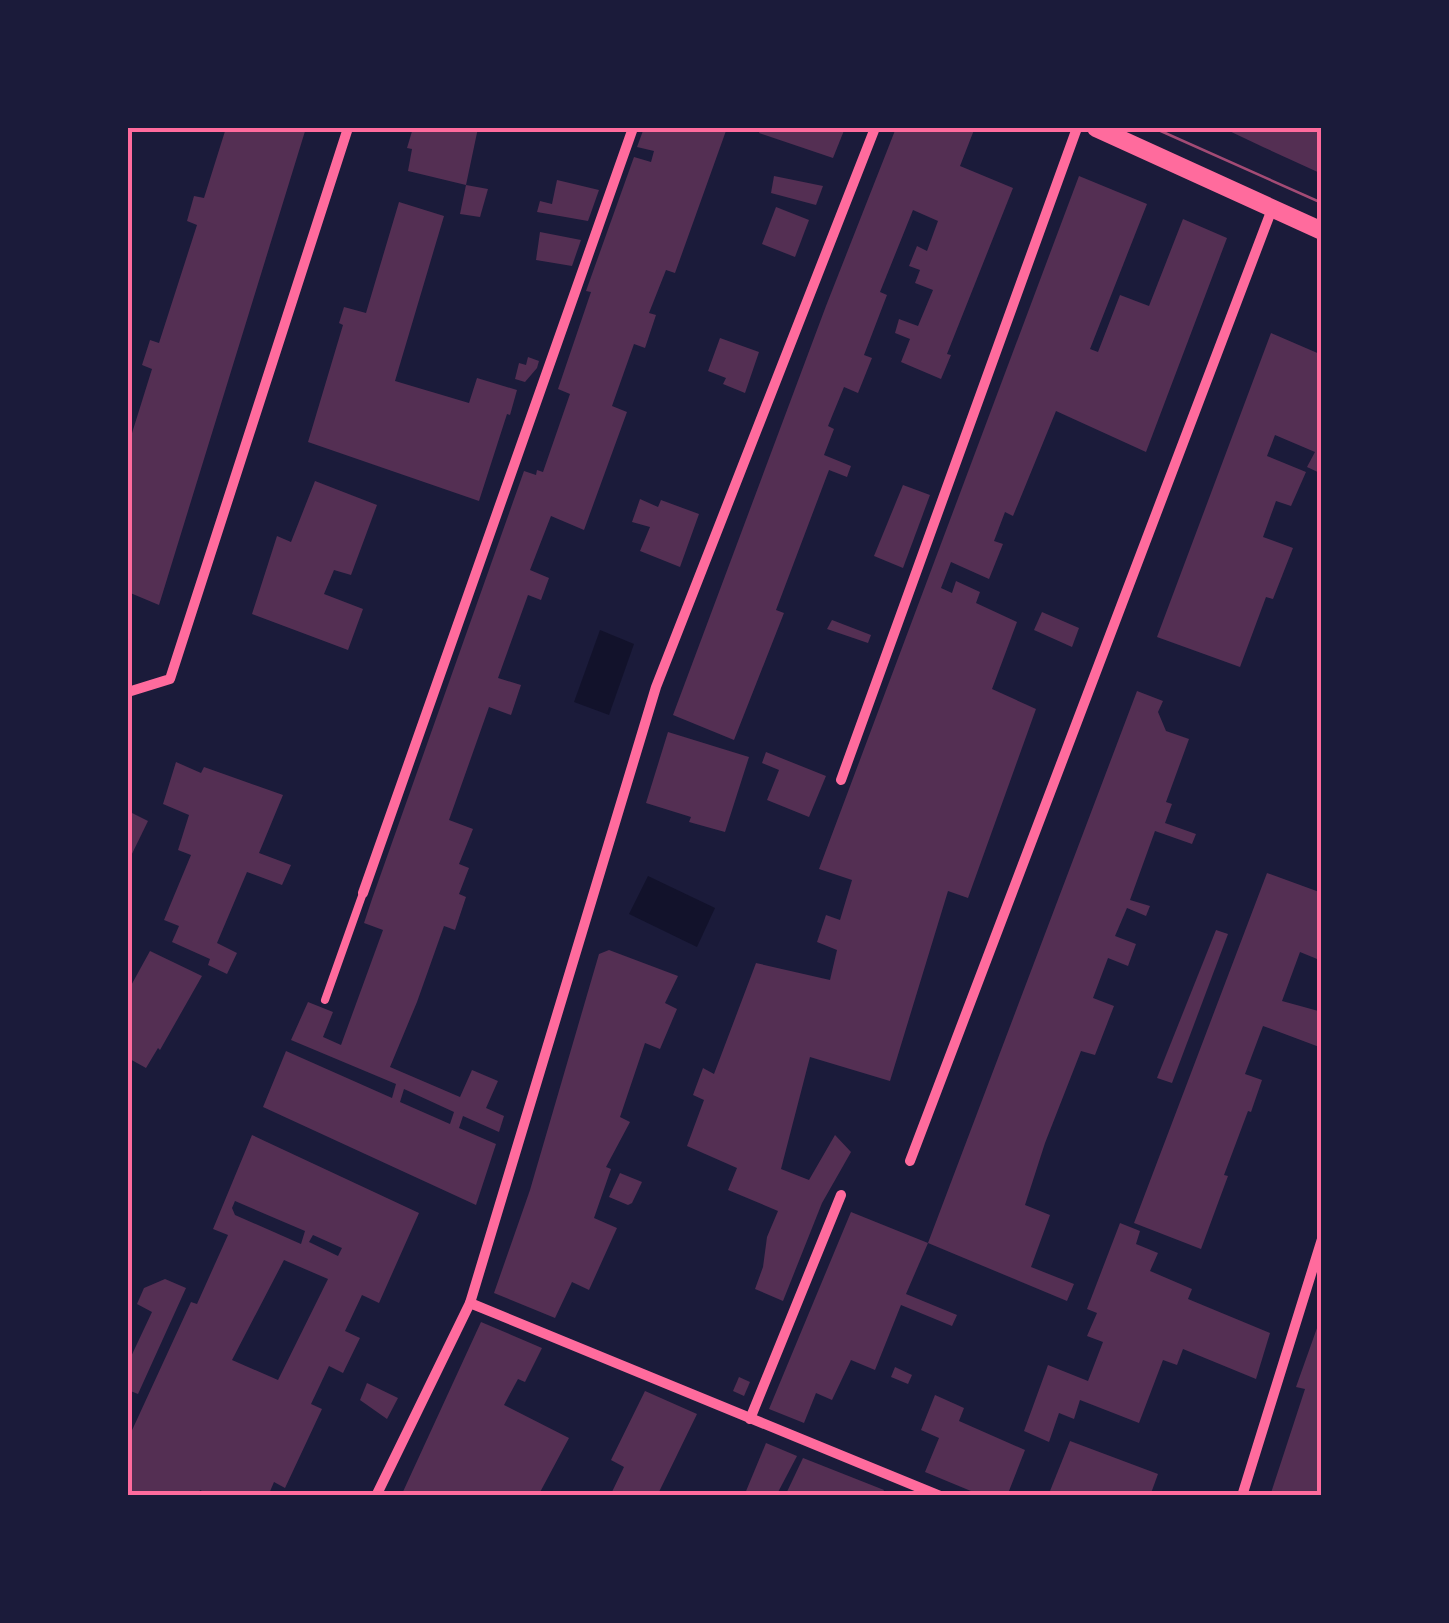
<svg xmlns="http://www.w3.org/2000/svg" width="1449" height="1623" viewBox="0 0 1449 1623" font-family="'Sofia Sans Condensed',sans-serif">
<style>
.water{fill:#12122b}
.building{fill:#542f53;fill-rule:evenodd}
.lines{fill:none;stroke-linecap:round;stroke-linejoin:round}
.service{stroke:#ff6b9d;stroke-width:8}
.minor{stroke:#ff6b9d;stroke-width:10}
.tertiary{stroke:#ff6b9d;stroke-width:18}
.tram{stroke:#a44b75;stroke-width:2.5}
.neatline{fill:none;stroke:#ff6b9d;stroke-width:4}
</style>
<rect width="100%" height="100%" fill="#1b1b3a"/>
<!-- water -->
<g class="water">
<polygon points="600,630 634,644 609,715 574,702"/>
<polygon points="648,876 715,908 697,947 629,914"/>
</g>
<!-- building -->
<g class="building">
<polygon points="226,128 306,128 159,605 128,592 128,446 152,369 142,365 150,340 159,343 197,225 187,221 194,196 204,198"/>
<polygon points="413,128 478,128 466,185 408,171 412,149 407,148"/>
<path d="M644,128H727L675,273L666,270L649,313L656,315L645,348L634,344L612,406L627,412L584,530L551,516L530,570L549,578L541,600L528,595L498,678L521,685L511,715L489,707L449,820L473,829L459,864L469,868L459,894L466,897L455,930L444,926L417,1002L390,1067L460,1097L472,1070L498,1081L486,1108L504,1116L499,1132L463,1116L459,1128L496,1144L476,1205L263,1107L286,1051L392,1098L396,1084L291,1040L308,1002L333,1012L323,1037L341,1045L383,930L364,923L372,899L524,471L536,475L537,470L543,472L570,394L558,389L591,292L586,291L634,157L651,162L654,151L637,147ZM404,1089L454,1112L450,1124L400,1102Z"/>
<polygon points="761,128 845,128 833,158 759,133"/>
<polygon points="896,128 968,128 974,130 960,166 1013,188 947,354 951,355 941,379 901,362 910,339 895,333 899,319 918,326 933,290 915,283 920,270 909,266 917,246 927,251 938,221 913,210 880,292 887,295 864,355 872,358 858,393 844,387 828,426 834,429 824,455 851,466 847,477 829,470 776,610 784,613 734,740 673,715 826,306"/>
<polygon points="1223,128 1322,128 1322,174 1263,147"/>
<polygon points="774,176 823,186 816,205 771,193"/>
<polygon points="1079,176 1147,204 1090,349 1098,352 1120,295 1149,306 1183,219 1227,238 1146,452 1056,411 1013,516 1005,512 994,541 1003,544 989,579 951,562 941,588 952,593 956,581 980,592 976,603 1017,622 992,689 1036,709 968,898 948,891 890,1081 810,1057 781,1169 809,1180 835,1135 851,1152 822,1203 783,1301 755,1289 763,1267 767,1237 778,1211 728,1190 737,1168 687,1146 704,1100 693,1095 703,1068 714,1074 756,963 830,980 837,950 817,942 826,915 840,920 852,880 819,869"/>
<polygon points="557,180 599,190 588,221 537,212 540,201 552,204"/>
<polygon points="466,185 488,189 480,217 460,214"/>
<polygon points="399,202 444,216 395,381 469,403 477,378 517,390 510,415 507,414 479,501 308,442 343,325 339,323 344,307 366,313"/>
<polygon points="776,207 809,220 795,257 762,244"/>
<polygon points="540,232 581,240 572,266 536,260"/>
<polygon points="1271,333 1322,355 1322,474 1307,467 1315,452 1275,435 1267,456 1306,472 1291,506 1276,501 1263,537 1293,548 1273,599 1266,597 1240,667 1157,637"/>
<polygon points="720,338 759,352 745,393 723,384 726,378 708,371"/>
<polygon points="528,357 539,361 537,368 525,382 515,379 519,363 526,365"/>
<polygon points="315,481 377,505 351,575 334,570 324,594 363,609 348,650 252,614 277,536 291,542"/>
<polygon points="903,485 930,495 903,568 874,556"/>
<polygon points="640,499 658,507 661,500 699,514 680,567 640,551 650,527 632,522"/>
<polygon points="1042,612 1079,628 1072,647 1034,630"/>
<polygon points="832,620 871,635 868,643 827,629"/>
<polygon points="1137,691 1163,701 1158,712 1166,731 1189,739 1166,802 1172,804 1165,823 1196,834 1192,844 1155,831 1130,900 1150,906 1146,916 1127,908 1115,936 1136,944 1128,966 1108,958 1093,998 1114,1006 1095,1055 1081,1051 1045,1143 1025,1205 1050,1215 1031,1267 1074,1284 1067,1301 928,1243"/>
<polygon points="668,732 749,757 725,832 689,822 691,817 646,803"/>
<polygon points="766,752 826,776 809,817 767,800 779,770 762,763"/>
<polygon points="176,762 201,773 204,767 283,795 259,853 291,865 282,885 247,872 217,943 237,953 227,974 208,965 210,959 172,942 179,926 164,920 191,855 178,850 189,815 163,804"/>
<polygon points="128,811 148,821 128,862"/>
<polygon points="1267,873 1322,893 1322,961 1300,952 1282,1001 1322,1012 1322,1048 1263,1026 1245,1074 1262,1080 1251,1112 1248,1111 1224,1175 1228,1176 1201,1249 1134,1223"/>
<polygon points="1216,930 1228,934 1172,1083 1157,1078"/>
<polygon points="609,950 678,976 665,1003 677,1009 660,1049 645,1043 620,1117 630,1122 606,1167 611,1169 594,1218 617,1228 589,1290 572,1282 555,1318 494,1293 530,1190 599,954"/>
<polygon points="150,951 202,976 160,1050 158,1048 146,1068 128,1058 128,991"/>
<path d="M252,1135L419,1213L379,1303L362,1295L345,1331L360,1338L343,1373L329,1366L311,1404L322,1409L285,1488L274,1482L268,1496H212L200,1490L198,1496H128V1439L191,1302L197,1304L228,1235L213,1229ZM235,1201L305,1231L301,1244L235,1215L232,1208ZM313,1235L342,1248L338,1256L309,1242ZM284,1260L328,1279L278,1380L232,1360Z"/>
<polygon points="620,1173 642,1182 632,1203 628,1205 609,1197"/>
<polygon points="851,1212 928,1243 906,1294 957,1315 952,1326 901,1305 875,1370 851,1360 832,1400 816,1393 804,1423 769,1409"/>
<polygon points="1120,1223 1140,1231 1136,1244 1158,1253 1150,1271 1192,1289 1188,1299 1270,1333 1256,1379 1183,1349 1177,1365 1163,1360 1139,1423 1080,1400 1074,1419 1059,1413 1049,1442 1024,1431 1048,1365 1088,1381 1103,1342 1087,1336 1097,1313 1087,1309"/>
<polygon points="165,1279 186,1288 138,1394 128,1390 128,1363 152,1312 137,1304 144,1288"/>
<polygon points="1322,1314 1322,1496 1270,1496 1305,1389 1296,1387"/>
<polygon points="481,1322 542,1348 525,1382 518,1379 504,1405 569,1438 538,1496 401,1496"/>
<polygon points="895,1367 912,1375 908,1384 891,1377"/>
<polygon points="739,1377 750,1382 744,1396 733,1391"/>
<polygon points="367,1383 398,1398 387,1419 360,1400"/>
<polygon points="645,1391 697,1414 657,1496 610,1496 624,1467 611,1460"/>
<polygon points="935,1395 964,1408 959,1421 1025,1450 1007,1496 983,1496 925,1472 939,1438 921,1430"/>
<polygon points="1070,1441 1158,1474 1150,1496 1048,1496"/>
<polygon points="766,1443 797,1456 776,1496 744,1496"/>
<polygon points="803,1458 884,1490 881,1496 785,1496"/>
</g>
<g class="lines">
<!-- service -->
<polyline class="service" points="325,1000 363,893"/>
<!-- minor -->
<g class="minor">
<polyline points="128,692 170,679 348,128"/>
<polyline points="841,780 1077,128"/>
<polyline points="363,893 633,128"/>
<polyline points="910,1161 1272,209"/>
<polyline points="470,1303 940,1496"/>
<polyline points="750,1419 841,1195"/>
<polyline points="376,1496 470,1303 656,687 875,128"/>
<polyline points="1242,1496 1322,1239"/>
</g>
<!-- tertiary -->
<polyline class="tertiary" points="1096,128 1322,231"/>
<!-- tram -->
<polyline class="tram" points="1154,128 1322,203"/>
</g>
<!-- border -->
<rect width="1449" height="1623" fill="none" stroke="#1b1b3a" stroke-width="260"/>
<rect x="130" y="130" width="1189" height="1363" class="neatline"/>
</svg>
